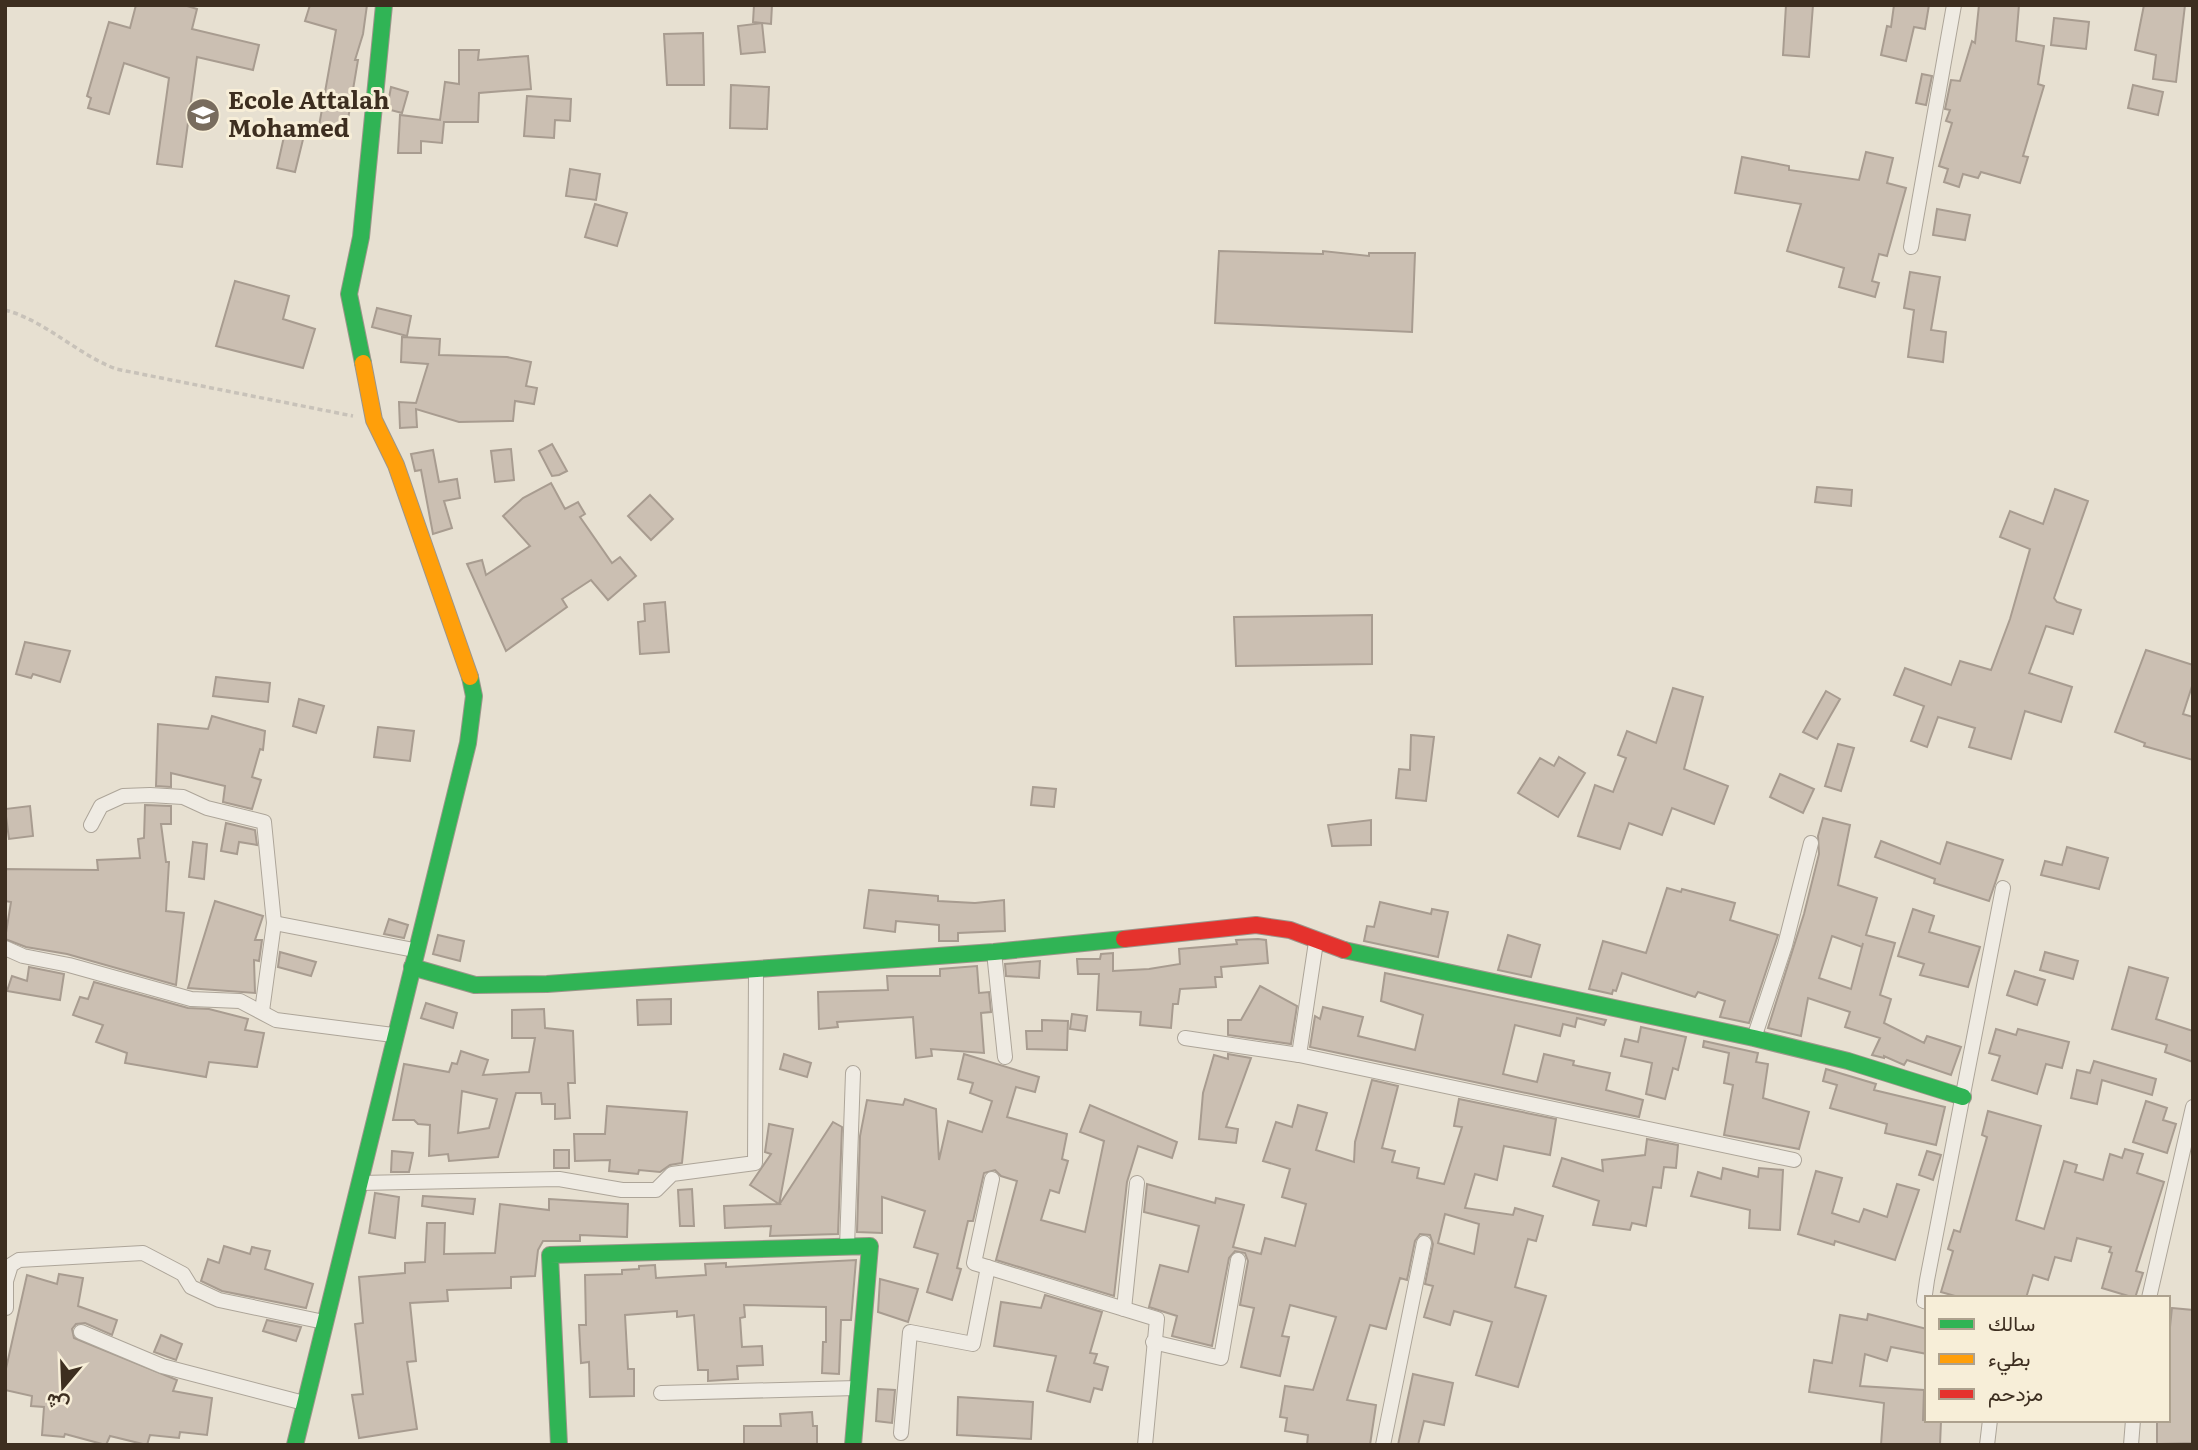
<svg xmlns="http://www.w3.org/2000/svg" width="2198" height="1450" viewBox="0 0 2198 1450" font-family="Literata,Vazirmatn,serif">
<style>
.building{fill:#cbbfb2;stroke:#a89c90;stroke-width:2;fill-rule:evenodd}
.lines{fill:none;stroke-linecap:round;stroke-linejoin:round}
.street-casing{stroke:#ada599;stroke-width:16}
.fast-casing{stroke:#9c958a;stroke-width:18}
.slow-casing{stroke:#9c958a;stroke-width:18}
.jam-casing{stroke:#9c958a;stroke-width:18}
.path{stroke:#c8c2b9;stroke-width:3.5;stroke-dasharray:5 3.5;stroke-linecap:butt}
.street{stroke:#efebe3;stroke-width:14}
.fast{stroke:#30b455;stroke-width:16}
.slow{stroke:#ff9f0a;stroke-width:16}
.jam{stroke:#e5322d;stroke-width:16}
.labels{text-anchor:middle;stroke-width:6;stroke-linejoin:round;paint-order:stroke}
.poi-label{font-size:24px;font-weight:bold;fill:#3d2e20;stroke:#f7eed8;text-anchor:start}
</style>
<rect width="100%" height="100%" fill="#e7e0d1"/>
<!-- building -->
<g class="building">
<polygon points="136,5 184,5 197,9 192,29 259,45 253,70 197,57 182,167 157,164 169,78 124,63 109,114 88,108 91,98 87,96 109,22 130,28"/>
<polygon points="310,5 367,5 363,34 355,60 358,60 346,131 319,126 336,30 305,21"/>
<polygon points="754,5 772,5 771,24 753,22"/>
<polygon points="1786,5 1813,5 1809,57 1783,55"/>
<polygon points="1894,5 1929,5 1925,29 1914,27 1906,61 1881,55 1887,26 1891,27"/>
<polygon points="1979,5 2019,5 2016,41 2044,46 2038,84 2044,86 2023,156 2028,157 2020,183 1981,172 1978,178 1963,174 1959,187 1944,182 1948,169 1939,166 1952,123 1946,121 1950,110 1945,109 1951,80 1960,81 1972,41 1975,43"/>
<polygon points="2144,5 2185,5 2176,82 2153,79 2156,55 2135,50"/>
<polygon points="2054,18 2089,22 2086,49 2051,45"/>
<polygon points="762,23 765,52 741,54 738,26"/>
<polygon points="703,33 704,85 667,85 664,34"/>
<polygon points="459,50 479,50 478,60 528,56 531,89 479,93 478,122 444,122 442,143 421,141 421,153 398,153 400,115 440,120 445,82 459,84"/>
<polygon points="1922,74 1932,76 1926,105 1916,103"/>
<polygon points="731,85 769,87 767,129 730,128"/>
<polygon points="2133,85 2163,92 2158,115 2128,108"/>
<polygon points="391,87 408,92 402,113 387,109"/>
<polygon points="527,96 571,99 570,121 555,120 554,138 524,136"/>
<polygon points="287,123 306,127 295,172 277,168"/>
<polygon points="1866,152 1893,158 1887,183 1906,188 1887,256 1879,254 1872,281 1879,283 1875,297 1839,287 1844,268 1787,251 1801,204 1735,193 1742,157 1789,166 1789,170 1859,180"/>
<polygon points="570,169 600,174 596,200 566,196"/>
<polygon points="595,204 627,213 617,246 585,237"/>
<polygon points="1937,209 1970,215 1965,240 1933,235"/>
<polygon points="1219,251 1323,254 1323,251 1369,256 1369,253 1415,253 1412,332 1215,323"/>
<polygon points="1910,272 1940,277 1931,330 1946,332 1943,362 1908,357 1914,310 1904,308"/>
<polygon points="235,281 289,296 283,319 315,329 303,368 216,346"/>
<polygon points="377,308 411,316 407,336 372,327"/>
<polygon points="402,337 440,339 439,355 507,357 531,362 526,386 537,388 534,404 515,401 513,421 459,422 416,409 417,427 400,428 399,402 416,403 428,364 401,362"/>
<polygon points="552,444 567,471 559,475 552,476 539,451"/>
<polygon points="511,449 514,480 495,482 491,451"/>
<polygon points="433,450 439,482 457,479 460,498 444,501 452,528 433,534 421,470 415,471 411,454"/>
<polygon points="551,483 565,509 578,502 585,514 580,517 612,563 620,557 636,576 608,600 591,580 562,599 567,607 506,651 467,564 482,560 486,575 530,546 503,516 523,498"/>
<polygon points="1817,487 1852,490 1851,506 1815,502"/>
<polygon points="2055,489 2088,501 2054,598 2057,602 2081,610 2073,634 2046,626 2029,673 2072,687 2061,722 2025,711 2011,759 1969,747 1975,728 1938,717 1927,747 1911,741 1924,706 1894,695 1905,668 1951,685 1960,661 1991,670 2010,619 2030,549 2000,537 2010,511 2043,524"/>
<polygon points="650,495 673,519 651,540 628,516"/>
<polygon points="665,602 669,652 640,654 638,622 645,621 644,604"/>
<polygon points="1372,615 1372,664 1236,666 1234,617"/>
<polygon points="25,642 70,651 60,682 33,674 31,678 16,674"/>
<polygon points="2146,650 2193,665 2193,683 2183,714 2193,717 2193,760 2144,746 2145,743 2115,732"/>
<polygon points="216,677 270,683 268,702 213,696"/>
<polygon points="1673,688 1703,697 1684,769 1728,786 1714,824 1672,808 1662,835 1629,823 1620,849 1578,836 1595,785 1613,792 1626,758 1618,755 1627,731 1656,743"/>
<polygon points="1826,691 1840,699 1817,739 1803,732"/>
<polygon points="299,699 324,706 316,733 293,726"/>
<polygon points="212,716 265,731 263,750 260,749 252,777 261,780 252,809 223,802 225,786 171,773 171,787 156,786 158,724 208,729"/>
<polygon points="378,727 414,731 410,761 374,757"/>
<polygon points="1411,735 1434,737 1426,801 1396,798 1399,769 1410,770"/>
<polygon points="1838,744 1854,748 1841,791 1825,786"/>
<polygon points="1559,757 1585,773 1558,817 1518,793 1540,758 1554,766"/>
<polygon points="1780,774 1814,789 1803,813 1770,797"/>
<polygon points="1033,787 1056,789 1054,807 1031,805"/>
<polygon points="145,805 171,806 171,824 161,824 166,862 169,862 166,911 184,913 176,985 67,954 26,947 5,939 11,902 5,901 5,869 98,870 97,860 140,858 138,839 144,838"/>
<polygon points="30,806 33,836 9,839 5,809"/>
<path d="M1823,818L1850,825L1838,885L1877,898L1866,935L1895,943L1880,995L1891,999L1884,1023L1924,1043L1927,1036L1961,1047L1951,1075L1907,1060L1904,1065L1884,1056V1058L1872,1055L1880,1038L1845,1027L1850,1012L1808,998L1801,1036L1768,1028L1804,914L1819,854L1818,836ZM1832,936L1862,947L1863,943L1851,989L1819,978Z"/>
<polygon points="1371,820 1371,845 1332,846 1328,825"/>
<polygon points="226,823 255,830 257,845 239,842 237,854 221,851"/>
<polygon points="1881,841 1940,864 1947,842 2003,860 1989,901 1934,883 1935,879 1875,857"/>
<polygon points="193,842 207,844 204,879 189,877"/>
<polygon points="2067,847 2108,858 2099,889 2041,875 2045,861 2062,865"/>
<polygon points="1667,888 1681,892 1682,889 1735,903 1730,920 1778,935 1749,1023 1720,1017 1725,1001 1698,992 1695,997 1622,973 1616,991 1613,990 1612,994 1589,989 1603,941 1646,953"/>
<polygon points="869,890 938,896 938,901 975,903 1004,900 1005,931 958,933 958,941 939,941 939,925 896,921 895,932 864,928"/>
<polygon points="215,901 263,916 255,940 262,940 259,961 254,960 255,993 188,988"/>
<polygon points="1380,902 1431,914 1432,909 1448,912 1438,957 1364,941 1367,926 1374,927"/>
<polygon points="1913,909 1934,916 1929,932 1980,947 1968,987 1920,975 1924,964 1898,956"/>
<polygon points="389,919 408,925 404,938 384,934"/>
<polygon points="438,935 464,941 460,961 433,954"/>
<polygon points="1508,935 1540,945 1531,977 1498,970"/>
<polygon points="1258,939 1266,940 1268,963 1221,967 1222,977 1215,977 1216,987 1180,989 1178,1004 1173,1004 1171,1028 1140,1025 1141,1012 1097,1010 1099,974 1078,974 1077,959 1100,959 1101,954 1113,953 1113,971 1149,969 1180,964 1179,949 1237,944 1236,940"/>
<polygon points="280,952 316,962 311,976 278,967"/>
<polygon points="2045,952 2078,961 2073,979 2040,970"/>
<polygon points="1040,961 1039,978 1006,976 1005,964"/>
<polygon points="977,966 979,993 989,992 991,1012 981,1013 984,1053 931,1049 932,1056 916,1058 913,1017 837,1022 838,1027 819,1029 818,992 888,990 887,976 940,976 940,969"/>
<polygon points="29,967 64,974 60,1000 7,991 12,976 27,981"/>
<polygon points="2129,967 2168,978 2156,1019 2193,1031 2193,1062 2165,1052 2167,1045 2112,1029"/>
<polygon points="2015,971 2045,980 2037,1005 2007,995"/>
<polygon points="1385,973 1606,1020 1604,1025 1577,1018 1575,1027 1563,1024 1560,1036 1515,1025 1503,1074 1537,1082 1544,1054 1574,1061 1573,1065 1610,1073 1606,1090 1643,1100 1639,1117 1310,1047 1315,1016 1320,1019 1323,1007 1363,1017 1358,1036 1415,1050 1423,1015 1381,1001"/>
<polygon points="94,982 188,1008 209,1009 248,1019 245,1030 264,1033 257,1067 209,1062 206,1077 125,1063 127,1053 96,1042 103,1025 73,1015 80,997 88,999"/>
<polygon points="1260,986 1297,1006 1291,1044 1228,1035 1228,1020 1241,1020"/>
<polygon points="671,999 671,1024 638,1025 637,1000"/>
<polygon points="426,1003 457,1013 453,1028 421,1018"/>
<path d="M544,1009L545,1028L573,1031L575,1083H568L570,1118L555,1119V1104H542L541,1093H516L498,1157L449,1161L448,1154L429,1156L430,1125L418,1124L414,1120H393L404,1064L449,1072L452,1063L457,1064L461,1051L488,1060L483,1075L529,1072L535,1038H512V1010ZM462,1091L497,1099L489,1128L458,1133Z"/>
<polygon points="1072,1014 1087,1016 1085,1031 1070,1029"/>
<polygon points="1042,1020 1068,1021 1067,1050 1027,1049 1026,1031 1042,1031"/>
<polygon points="1641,1027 1686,1037 1678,1070 1673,1068 1665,1099 1646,1094 1652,1063 1621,1056 1625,1039 1638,1042"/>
<polygon points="1996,1029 2016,1035 2018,1029 2069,1042 2062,1068 2046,1064 2037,1094 1992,1080 2000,1056 1989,1053"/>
<polygon points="1704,1041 1758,1053 1756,1062 1768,1064 1763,1098 1809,1112 1799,1149 1724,1135 1733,1085 1724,1083 1729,1053 1703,1047"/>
<polygon points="784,1054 811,1063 807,1077 780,1069"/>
<polygon points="964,1054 1039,1077 1035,1092 1016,1087 1007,1117 1067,1134 1062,1159 1068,1161 1059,1193 1050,1190 1041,1220 1085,1232 1104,1141 1080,1132 1090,1105 1177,1142 1172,1158 1138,1146 1127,1182 1114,1296 996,1260 1017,1181 1001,1176 995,1170 984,1173 973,1221 968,1221 957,1268 961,1269 952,1300 927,1292 938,1254 914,1247 925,1211 882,1197 882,1233 857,1232 860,1136 867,1100 903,1105 905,1099 936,1109 939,1160 948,1121 982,1132 992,1101 970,1093 973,1083 958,1079"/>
<polygon points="1228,1054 1251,1058 1226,1127 1238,1129 1236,1143 1199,1139 1203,1093 1214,1055 1228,1059"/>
<polygon points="2094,1061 2156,1079 2152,1095 2102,1080 2097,1104 2071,1098 2077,1070 2090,1073"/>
<polygon points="1826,1069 1876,1084 1874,1090 1945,1107 1936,1145 1885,1133 1887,1124 1830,1108 1837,1085 1823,1081"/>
<path d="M1372,1080L1398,1086L1382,1148L1395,1151L1392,1162L1419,1168L1417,1178L1444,1184L1462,1127L1454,1126L1459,1099L1556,1119L1550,1155L1504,1146L1497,1180L1475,1174L1465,1208L1513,1215L1515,1208L1543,1216L1536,1241L1528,1239L1515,1287L1546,1296L1518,1387L1476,1375L1492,1322L1454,1311L1450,1325L1424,1317L1433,1286L1425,1284L1433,1244L1430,1235L1420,1234L1415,1241L1407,1280L1400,1278L1386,1329L1370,1325L1347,1400L1376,1405L1370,1445H1307L1308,1435L1285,1431L1287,1418L1280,1417L1285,1386L1313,1390L1336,1317L1290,1305L1282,1336L1289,1337L1280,1376L1241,1367L1254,1308L1240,1305L1248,1261L1245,1253L1235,1251L1229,1258L1212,1346L1172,1336L1177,1316L1149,1307L1160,1265L1188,1272L1199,1226L1144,1212L1147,1184L1215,1203L1216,1198L1244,1205L1233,1247L1261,1254L1265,1238L1295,1246L1306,1204L1282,1197L1290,1169L1263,1161L1276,1122L1292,1127L1298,1105L1327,1113L1316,1150L1354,1162L1355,1142ZM1445,1214L1479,1224L1474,1254L1438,1243Z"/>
<polygon points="2146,1101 2167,1108 2163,1120 2176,1124 2167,1153 2133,1142"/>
<polygon points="607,1106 687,1112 682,1163 670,1165 660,1172 639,1170 638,1174 609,1171 610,1160 575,1161 574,1134 605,1134"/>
<polygon points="1988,1111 2041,1126 2016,1220 2044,1229 2064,1161 2077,1165 2075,1172 2103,1180 2110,1154 2122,1158 2125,1149 2143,1154 2137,1173 2164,1182 2136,1271 2143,1273 2135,1298 2102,1288 2112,1253 2109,1252 2111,1247 2077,1238 2071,1261 2055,1257 2048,1280 2033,1275 2026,1298 1962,1298 1941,1292 1953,1251 1948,1249 1954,1230 1960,1232 1987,1137 1982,1135"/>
<polygon points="833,1122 842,1127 838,1234 770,1236 771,1226 725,1228 724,1206 779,1204 750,1185 771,1154 765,1152 769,1124 793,1129 779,1205"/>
<polygon points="1647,1139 1678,1145 1676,1168 1664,1167 1661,1188 1653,1187 1646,1226 1632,1223 1630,1230 1593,1225 1599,1201 1553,1186 1562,1158 1603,1171 1602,1160 1645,1155"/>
<rect x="554" y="1150" width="15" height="18"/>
<polygon points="392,1151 413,1153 409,1172 391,1172"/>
<polygon points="1927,1151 1941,1155 1933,1180 1919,1175"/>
<polygon points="1723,1168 1758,1177 1759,1168 1783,1170 1780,1230 1749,1228 1750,1210 1691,1196 1698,1172 1721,1179"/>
<polygon points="1816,1171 1842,1178 1832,1213 1859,1222 1864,1209 1887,1217 1897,1184 1919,1190 1895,1260 1835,1241 1834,1245 1798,1234"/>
<polygon points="692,1189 694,1226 680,1226 678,1190"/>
<polygon points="375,1193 399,1197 395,1238 369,1233"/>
<polygon points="423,1196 475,1199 473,1214 422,1206"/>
<polygon points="549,1199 628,1204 627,1237 580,1235 580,1241 543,1241 538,1250 535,1276 511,1277 511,1288 447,1290 448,1301 410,1303 416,1361 407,1362 417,1429 359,1438 352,1395 363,1394 355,1324 363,1323 359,1277 405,1273 405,1263 425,1262 427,1223 445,1223 444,1254 495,1253 500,1204 549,1210"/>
<polygon points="224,1246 250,1254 252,1247 270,1251 265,1269 313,1284 306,1308 222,1291 201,1281 208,1259 219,1263"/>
<polygon points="856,1260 851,1320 841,1320 839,1374 822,1373 823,1342 826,1342 826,1307 744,1305 745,1317 740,1318 742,1347 762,1346 763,1365 737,1366 738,1379 708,1381 708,1370 698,1370 694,1315 677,1317 677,1311 625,1315 628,1369 634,1369 634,1396 590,1397 589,1362 581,1363 579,1325 586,1325 585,1275 622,1274 622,1270 639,1269 639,1266 655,1265 656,1278 706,1275 705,1264 726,1263 726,1267"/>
<polygon points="59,1274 83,1278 78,1306 117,1320 112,1335 85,1323 76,1324 72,1329 74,1338 177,1380 173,1391 212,1398 207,1435 180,1432 179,1438 150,1435 147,1445 110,1436 106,1445 65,1434 64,1437 42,1435 44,1407 31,1406 32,1396 5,1390 5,1373 27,1275 57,1284"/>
<polygon points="880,1279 918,1289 908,1322 878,1312"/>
<polygon points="1045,1295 1102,1312 1090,1353 1097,1354 1094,1363 1108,1367 1102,1390 1094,1388 1090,1402 1047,1391 1056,1356 994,1346 1001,1302 1041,1308"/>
<polygon points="2172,1308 2193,1310 2193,1443 2157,1444 2157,1420 2168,1420 2168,1346"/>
<polygon points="1868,1314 1927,1329 1927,1354 1891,1347 1887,1361 1865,1354 1860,1386 1924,1390 1923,1420 1941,1421 1940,1445 1881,1445 1884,1403 1809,1392 1814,1360 1832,1363 1840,1315 1867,1320"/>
<polygon points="267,1320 301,1327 296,1341 263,1331"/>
<polygon points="161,1335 182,1344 176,1360 154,1352"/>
<polygon points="1413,1374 1453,1383 1444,1425 1424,1421 1418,1445 1398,1445"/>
<polygon points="878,1389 895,1390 892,1423 876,1421"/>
<polygon points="958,1397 1033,1402 1031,1439 957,1435"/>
<polygon points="812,1412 813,1426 817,1426 817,1445 744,1445 744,1426 781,1426 780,1414"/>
</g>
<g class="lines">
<!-- street casing -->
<g class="street-casing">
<g id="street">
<polyline points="1911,247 1954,5"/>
<polyline points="91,825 101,806 123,796 150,795 183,797 207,808 264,822 274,923 262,1011"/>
<polyline points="274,923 414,950"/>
<polyline points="5,948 23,956 69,965 191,999 240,1001 276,1020 393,1035"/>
<polyline points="994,952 1005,1057"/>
<polyline points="1185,1038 1299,1055 1794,1160"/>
<polyline points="1754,1038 1785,945 1811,843"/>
<polyline points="1299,1055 1316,942"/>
<polyline points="992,1179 974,1263 1157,1319 1145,1445"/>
<polyline points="359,1183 559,1179 622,1190 656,1190 672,1174 755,1163 756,971"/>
<polyline points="847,1247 853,1073"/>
<polyline points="2149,1298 2193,1107"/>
<polyline points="1927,1302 1924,1301 1927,1280 2003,888"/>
<polyline points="6,1308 6,1281 11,1265 19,1260 143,1253 183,1274 191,1287 219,1300 324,1322"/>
<polyline points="1124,1309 1137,1183"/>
<polyline points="81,1332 162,1366 304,1403"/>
<polyline points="1153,1342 1221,1358 1238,1260"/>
<polyline points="661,1393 857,1388"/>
<polyline points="901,1433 910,1332 973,1344 988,1267"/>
<polyline points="1383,1445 1424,1243"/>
<polyline points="1987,1445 1990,1420"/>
<polyline points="2131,1445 2133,1420"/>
</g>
</g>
<!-- fast casing -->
<g class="fast-casing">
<g id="fast">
<polyline points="363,363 349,294 361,237 384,5"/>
<polyline points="1344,950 1754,1038 1848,1061 1963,1097"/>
<polyline points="412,967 475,985 547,984 994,952 1124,939"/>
<polyline points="295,1445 468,743 474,696 470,677"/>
<polyline points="559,1445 550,1255 870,1246 853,1445"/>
</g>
</g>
<!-- slow casing -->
<g class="slow-casing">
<polyline id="slow" points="363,363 374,420 396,465 470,677"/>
</g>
<!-- jam casing -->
<g class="jam-casing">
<polyline id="jam" points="1124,939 1256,925 1290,930 1344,950"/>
</g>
<!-- path -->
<path class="path" d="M5,310C46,321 75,353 116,369L353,416"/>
<!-- street -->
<use href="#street" class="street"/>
<!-- fast -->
<use href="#fast" class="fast"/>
<!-- slow -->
<use href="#slow" class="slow"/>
<!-- jam -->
<use href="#jam" class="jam"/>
</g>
<!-- icons -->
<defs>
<g id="school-disc" transform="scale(1.75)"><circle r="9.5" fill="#786c5e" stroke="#f7eed8"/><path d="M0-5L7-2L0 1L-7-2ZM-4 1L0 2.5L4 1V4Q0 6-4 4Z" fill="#fff"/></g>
</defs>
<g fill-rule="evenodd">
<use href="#school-disc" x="203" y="115"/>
</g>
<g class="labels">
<!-- poi labels -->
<g class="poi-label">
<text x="228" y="109">Ecole Attalah<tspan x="228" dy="28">Mohamed</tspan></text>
</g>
</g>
<!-- border -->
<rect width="2198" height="1450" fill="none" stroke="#3d2e20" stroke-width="14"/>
<!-- legend -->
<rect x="1925" y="1296" width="245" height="126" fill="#f7eed8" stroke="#ada18e" stroke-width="2"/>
<rect x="1939" y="1319" width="35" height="10" fill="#30b455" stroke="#ada18e" stroke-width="2"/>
<text x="1988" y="1331" font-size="21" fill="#3d2e20">سالك</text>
<rect x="1939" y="1354" width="35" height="10" fill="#ff9f0a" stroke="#ada18e" stroke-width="2"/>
<text x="1988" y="1366" font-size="21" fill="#3d2e20">بطيء</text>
<rect x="1939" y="1389" width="35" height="10" fill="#e5322d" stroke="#ada18e" stroke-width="2"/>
<text x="1988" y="1401" font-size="21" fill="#3d2e20">مزدحم</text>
<!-- north arrow -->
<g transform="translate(63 1387) rotate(199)" stroke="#f7eed8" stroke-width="5" paint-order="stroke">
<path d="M0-5L12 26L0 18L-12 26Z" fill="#3d2e20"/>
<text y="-10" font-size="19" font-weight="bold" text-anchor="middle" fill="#3d2e20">ش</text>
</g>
</svg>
